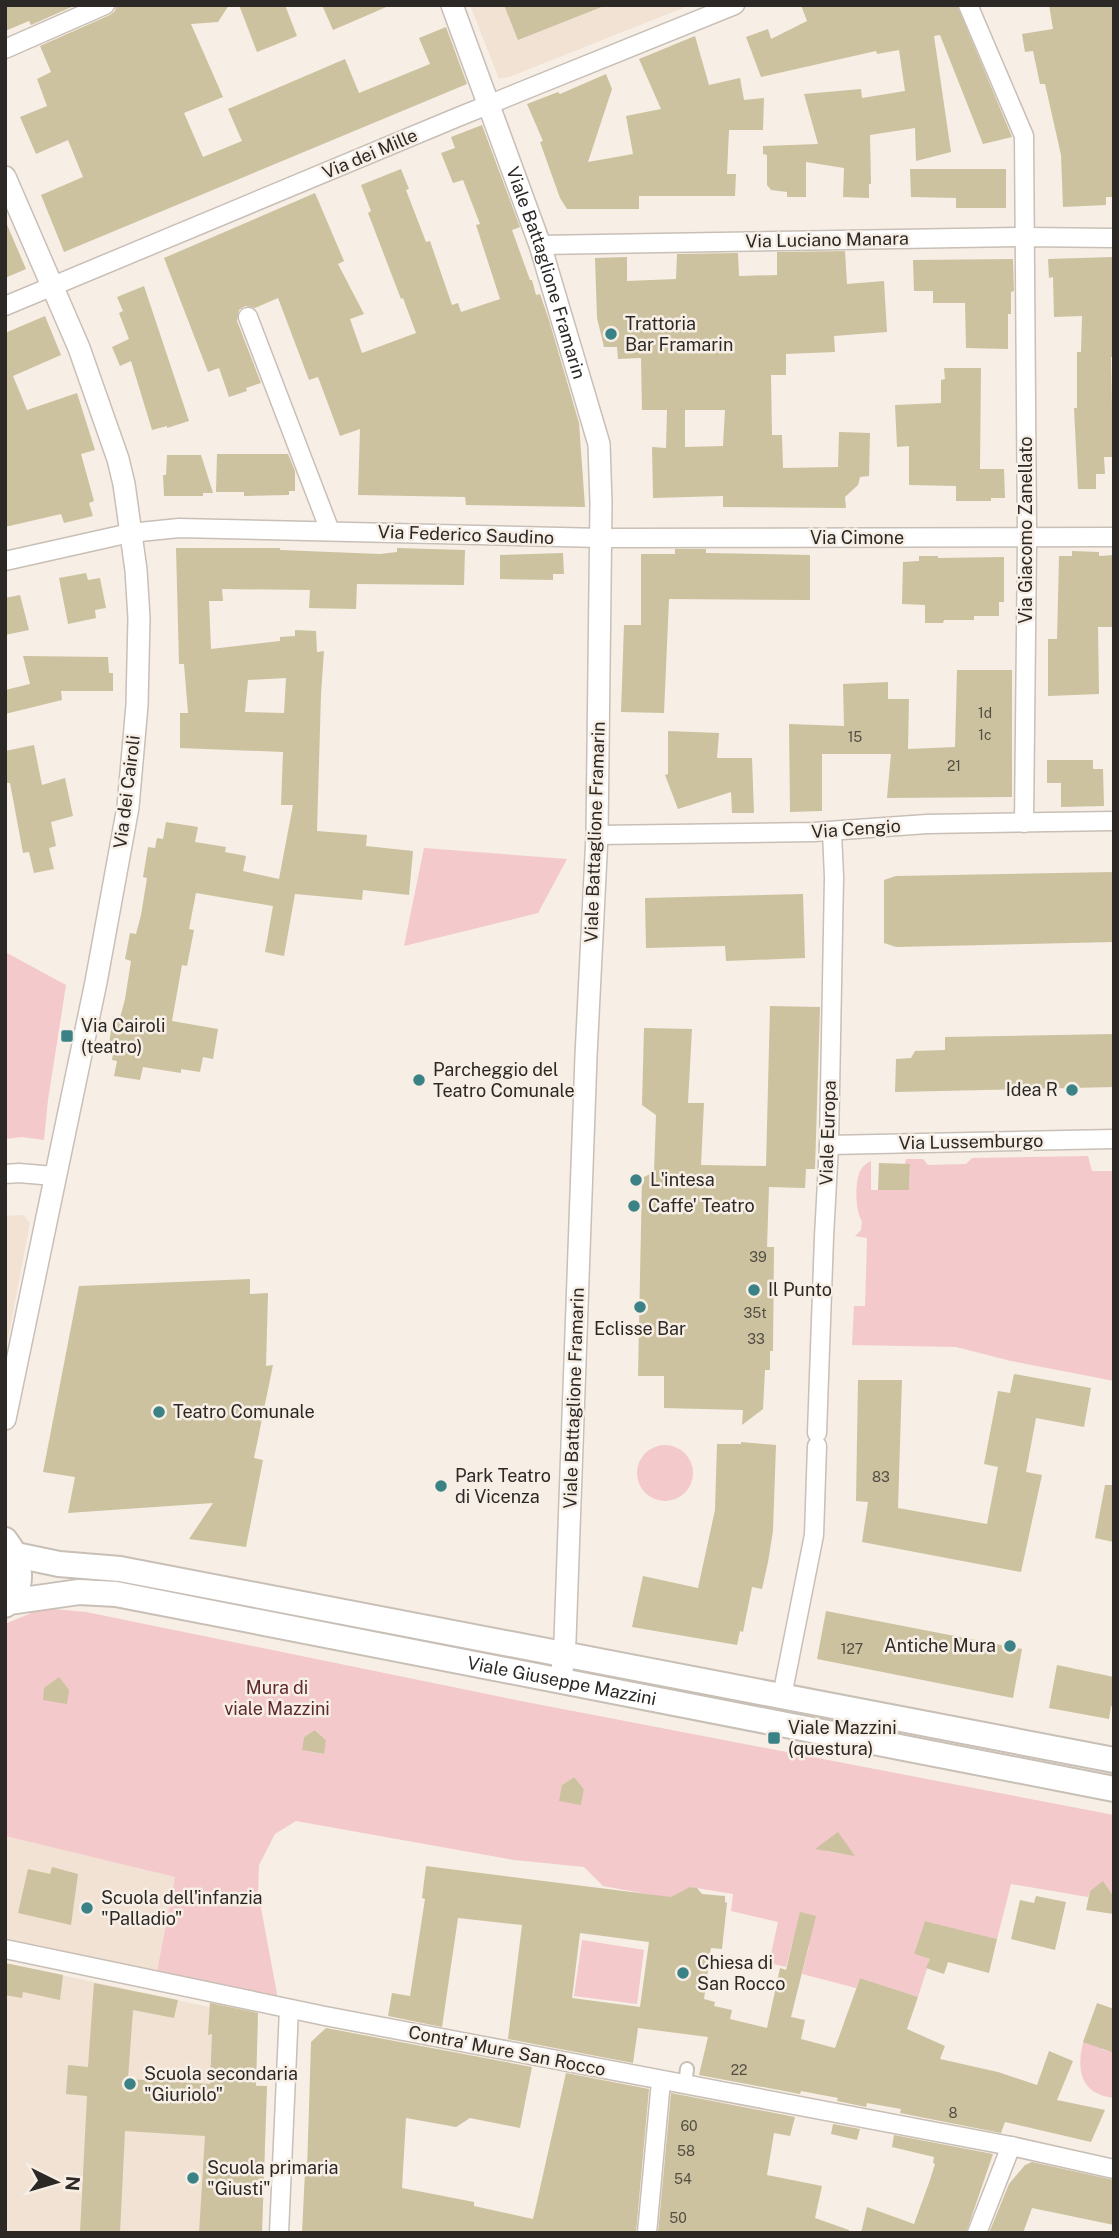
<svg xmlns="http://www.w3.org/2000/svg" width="1119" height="2238" viewBox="0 0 1119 2238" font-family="'Public Sans',sans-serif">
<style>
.built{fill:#f1e2d3}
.green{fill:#f3c9cc;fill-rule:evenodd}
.building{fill:#ccc29f;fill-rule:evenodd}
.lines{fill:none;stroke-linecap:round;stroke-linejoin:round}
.pedestrian-casing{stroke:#c8bfb6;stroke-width:16}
.minor-casing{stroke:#c8bfb6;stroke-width:21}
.tertiary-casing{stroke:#c8bfb6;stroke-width:24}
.secondary-casing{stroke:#c8bfb6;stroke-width:28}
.pedestrian{stroke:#fff;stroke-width:12}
.minor{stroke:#fff;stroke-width:18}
.tertiary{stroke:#fff;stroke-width:21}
.secondary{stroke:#fff;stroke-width:24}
.poi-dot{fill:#3a8285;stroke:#f7eee5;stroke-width:2.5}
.labels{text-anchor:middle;stroke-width:5;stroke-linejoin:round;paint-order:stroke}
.number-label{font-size:14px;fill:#534e44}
.street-label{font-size:18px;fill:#2b2825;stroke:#f7eee5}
.poi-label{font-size:18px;fill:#2b2825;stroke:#f7eee5;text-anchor:start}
.park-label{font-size:18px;fill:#5f2930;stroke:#f7eee5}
</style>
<rect width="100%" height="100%" fill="#f7eee5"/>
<!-- built -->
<g class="built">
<polygon points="470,5 682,5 683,8 509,77 499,79"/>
<polygon points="23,1215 30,1223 5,1355 5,1216"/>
<polygon points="5,1836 175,1877 157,1971 5,1938"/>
<polygon points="5,1963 200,2005 209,2007 210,2002 258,2011 256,2085 267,2086 262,2233 5,2233"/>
</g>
<!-- green -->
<g class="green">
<polygon points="424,848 567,859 538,913 404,946"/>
<polygon points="5,952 66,985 48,1100 44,1140 22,1137 5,1139"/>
<path d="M1088,1156L1092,1171H1114V1381L1011,1361L956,1347L852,1345L854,1306H865L867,1238L855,1236L861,1230L862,1221C855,1212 854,1178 862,1168C864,1165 869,1162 871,1161V1190H909L910,1164H905L906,1159H923L928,1165L966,1164L972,1158Z"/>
<circle cx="665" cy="1473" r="28"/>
<path d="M43,1608L86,1612L521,1701L1114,1815V1903L1112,1894L1103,1882L1090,1891L1088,1897L1011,1884L997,1939L925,1921L914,1954L930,1959L918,1997L860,1978L856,1988L802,1974L809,1946L793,1941L786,1967L769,1963L778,1922L731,1911L733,1894L690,1887L679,1900L603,1886L584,1867L514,1860L296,1821L275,1834L259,1865L258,1892L278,1999L157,1971L175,1877L5,1836V1624ZM316,1730L326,1740L323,1754L302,1750L304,1737ZM574,1777L584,1789L581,1804L562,1785ZM828,1840L846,1843L843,1854L825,1851Z"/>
<polygon points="582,1940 644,1950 637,2004 574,1996"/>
<path d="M1084,2039L1101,2045V2049L1114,2053V2098C1079,2094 1076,2068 1084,2039Z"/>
</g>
<!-- building -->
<g class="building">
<polygon points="5,5 76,5 31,25 29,21 5,31"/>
<polygon points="116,5 229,5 218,22 191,24 223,97 184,113 203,157 242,141 228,109 345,59 359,93 430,64 419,38 446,27 467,84 64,252 41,195 83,177 68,140 36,154 20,117 47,106 37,79 51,72 40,46 110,15 115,11"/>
<polygon points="239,5 285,5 297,36 257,52"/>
<polygon points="322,5 391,5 333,30"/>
<polygon points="504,5 604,5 604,6 518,40"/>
<polygon points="801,5 957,5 1012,137 983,144 940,35 934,36 951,152 916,161 915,128 870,135 871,184 869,184 869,198 843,197 844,168 806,162 806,197 787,197 787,192 771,190 767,185 767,155 763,154 763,146 818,144 804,94 861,89 862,98 905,91 899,50 877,54 876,51 761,77 746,37 768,29 771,39 807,21"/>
<polygon points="1049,5 1114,5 1114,197 1106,197 1106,205 1063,207 1061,155 1045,84 1040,84 1033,51 1025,52 1022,34 1053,29"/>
<polygon points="695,36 709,85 740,78 744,100 764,98 763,130 729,130 727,174 736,174 735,196 639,196 639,209 567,209 560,198 540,142 543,141 527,104 558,92 560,94 606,74 612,89 588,162 633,154 626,116 661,109 639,59"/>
<polygon points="482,125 520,227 512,230 530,280 532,280 536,295 540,294 549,320 579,423 585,507 466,505 465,497 358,495 360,429 340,436 318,377 309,380 278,298 255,308 245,306 239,310 237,321 261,383 246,388 247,391 229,397 219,368 208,372 164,258 315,193 344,261 338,264 364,314 350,319 362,353 416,333 403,298 401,299 368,213 371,211 361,185 401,169 409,189 406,190 426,242 430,241 452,305 458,303 461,312 500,299 476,225 480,224 463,180 453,183 441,153 455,148 451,137"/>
<polygon points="910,169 1006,169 1006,208 956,208 956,198 911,197"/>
<polygon points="5,220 26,269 5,278"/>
<path d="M845,251L847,284L884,281L887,332L834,336L835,352L786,354V375H771L772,435H782L783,468L838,467L839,432L870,433L869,476L860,477L858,485L845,497L846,508L723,507V496L653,498L652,447L666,448L667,410H642L641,358L618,359L617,347H604L597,318L595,258L627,257V281L676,279L677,254L738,253L739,276L777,275V252ZM685,410H725L723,446L685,447Z"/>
<polygon points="1112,257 1113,357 1111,357 1113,457 1104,457 1105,474 1096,474 1096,489 1078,489 1074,408 1077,408 1077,352 1081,352 1082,316 1054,317 1053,277 1049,278 1048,259"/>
<polygon points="1013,259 1014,291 1011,292 1011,314 1008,314 1008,349 966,348 965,303 933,303 933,291 914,291 913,260"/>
<polygon points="144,286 189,421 167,428 167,426 152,430 131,361 120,366 112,347 129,339 119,313 123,311 117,297"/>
<polygon points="45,316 61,355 13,376 27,410 77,393 95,450 81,454 94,501 89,503 93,516 64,523 61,514 5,527 5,333"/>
<polygon points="944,368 981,368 980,469 1004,469 1005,498 991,498 991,501 956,501 956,486 909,485 909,446 897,447 895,405 941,403 941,380 945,379"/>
<polygon points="217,454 288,454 295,471 295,491 289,491 289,495 244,496 244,492 216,492"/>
<polygon points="167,455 201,455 213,493 203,493 203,496 164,496 163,475 166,475"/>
<path d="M176,548H280V550L380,554L397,552V548L465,550L464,585L357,584L356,609L309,608L310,590L222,589L223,601H209L211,649L280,641V637L295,636V630L316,631L317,652L324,651L321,694L317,831L367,835L366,846L413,851L409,895L363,890L362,900L295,894L284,956L265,952L273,906L196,893L189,929L194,930L187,966L182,965L172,1021L218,1029L213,1059L203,1057L200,1072L181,1069V1073L143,1067L140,1080L114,1076L117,1061L112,1060L114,1045L109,1044L113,1017L120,1018L125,999L131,961L125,959L130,933L136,934L141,915L147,878L143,877L148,847L155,848L157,838L163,839L166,822L198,827L195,842L226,847L225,852L246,856L243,871L279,879L293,805H281L283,752L180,748V713H188L184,664H179ZM286,678L284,713L245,712L248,680Z"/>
<polygon points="675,549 706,549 706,553 810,555 810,600 669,599 664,713 621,712 624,625 641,625 641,554 675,554"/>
<polygon points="1072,551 1099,552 1099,556 1114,555 1114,627 1098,627 1099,694 1048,696 1048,639 1057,639 1059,556 1072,556"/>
<polygon points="563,553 564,574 553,574 553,580 500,579 500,555"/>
<polygon points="919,556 938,556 938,558 1004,557 1004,602 999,602 999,616 974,616 974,620 944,620 943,623 925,623 925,605 902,604 903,562 919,561"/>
<polygon points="86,573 88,580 100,578 106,608 95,610 96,618 68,624 59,578"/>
<polygon points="20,595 29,630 5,635 5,598"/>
<polygon points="23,656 108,657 109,673 113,673 113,691 61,691 62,700 5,714 5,690 30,684"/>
<polygon points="957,670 1012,670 1012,797 887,798 891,754 822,754 822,811 790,812 789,724 844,726 843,684 888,682 888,699 909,699 908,749 955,747"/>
<polygon points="668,731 719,733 717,758 752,758 754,813 732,813 731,792 678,809 665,775 668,774"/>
<polygon points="34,745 42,785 65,778 73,816 51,822 56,846 49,848 54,869 34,873 29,852 23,853 10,783 5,783 5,751"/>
<polygon points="1047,760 1093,760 1093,769 1103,769 1104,806 1061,807 1061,783 1047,783"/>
<polygon points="1114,872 1114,942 896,947 884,943 884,880 896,876"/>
<polygon points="803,894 805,958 726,961 725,946 646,948 645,898"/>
<polygon points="770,1006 820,1007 815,1169 806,1169 805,1188 769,1187 767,1247 774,1247 773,1351 770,1351 770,1370 765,1370 763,1409 742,1425 743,1410 664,1408 664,1376 638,1376 642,1178 654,1172 656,1115 642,1105 644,1028 692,1029 688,1103 704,1103 701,1165 766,1166"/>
<polygon points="1114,1034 1114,1087 895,1092 896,1059 911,1058 915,1051 945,1050 945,1037"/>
<polygon points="879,1163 910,1164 909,1190 878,1190"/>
<polygon points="250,1279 250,1294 268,1293 266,1366 273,1365 254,1458 263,1460 246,1547 189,1539 213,1503 68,1513 75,1477 43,1472 79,1286"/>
<polygon points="1014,1374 1091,1388 1084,1427 1036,1418 1026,1472 1042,1475 1021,1572 862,1542 868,1502 856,1501 858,1380 902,1380 898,1508 987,1524 998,1467 984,1464 998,1391 1010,1393"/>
<polygon points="741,1442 776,1445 773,1531 768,1562 762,1589 752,1587 743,1632 740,1631 737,1645 632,1627 643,1576 698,1588 715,1510 717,1444 741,1444"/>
<polygon points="1105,1485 1114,1485 1114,1542 1095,1538"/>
<polygon points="826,1611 1022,1649 1013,1698 817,1659"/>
<polygon points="1057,1665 1114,1677 1114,1707 1111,1706 1109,1719 1049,1708"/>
<polygon points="59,1677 69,1690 67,1704 43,1700 44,1688"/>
<polygon points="315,1730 326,1740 324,1754 302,1750 304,1737"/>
<polygon points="574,1777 584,1789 581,1805 559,1801 562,1785"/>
<polygon points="838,1832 855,1856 815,1849"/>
<path d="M426,1866L671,1897L690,1887L697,1888L702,1894L725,1896V1902L727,1903L722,1949L711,1948L704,1999L715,2002L714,2006L732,2010L730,2019L767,2028L780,1968L786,1970L800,1912L816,1916L791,2017L805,2020L801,2039L835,2048L860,1978L918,1997L907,2029L945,2046L940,2059L998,2072L1037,2085L1049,2051L1073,2061L1057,2100L1105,2110L1091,2142L1005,2122L1001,2133L900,2113L901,2109L867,2103L866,2107L837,2101L838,2098L801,2091L800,2094L699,2075L708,2037L638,2028L633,2063L508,2039L522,1925L458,1918L442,2027L388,2016L392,1993L410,1996L425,1899L422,1898ZM580,1933L649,1942L640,2007L572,1998Z"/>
<polygon points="52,1867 78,1874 71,1925 18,1913 28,1869 50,1874"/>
<polygon points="1103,1881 1114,1897 1114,1914 1086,1910 1090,1891"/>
<polygon points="1036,1896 1066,1902 1055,1950 1011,1939 1020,1900 1034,1903"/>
<polygon points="925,1921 997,1939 989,1973 948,1962 944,1974 926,1968 930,1959 914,1954"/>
<polygon points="5,1963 63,1975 60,2000 23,1992 22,1998 5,1995"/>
<polygon points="94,1983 178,2000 174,2018 133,2010 128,2079 210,2084 212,2034 208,2035 210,2003 258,2013 256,2086 267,2086 262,2233 199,2233 205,2136 125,2131 120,2233 80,2233 87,2096 66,2094 68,2065 88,2067"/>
<polygon points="1097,2003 1114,2009 1114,2053 1083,2042"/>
<polygon points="326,2028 532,2067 520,2128 470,2118 456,2127 406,2118 402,2188 474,2202 474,2206 533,2219 566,2073 649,2089 636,2233 302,2233 305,2171 307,2171 311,2042"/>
<polygon points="671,2093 795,2117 790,2136 774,2133 767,2175 822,2186 815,2218 849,2230 848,2233 658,2233"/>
<polygon points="833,2124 860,2129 857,2140 831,2134"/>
<polygon points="894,2135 993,2154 966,2233 861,2233 867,2207 914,2224 930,2180 935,2164 933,2163 934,2157 892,2147"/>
<polygon points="1032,2162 1114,2180 1114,2225 1032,2208 1023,2233 989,2233 1009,2184 1025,2165"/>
</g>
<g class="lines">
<!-- pedestrian casing -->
<g class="pedestrian-casing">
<polyline id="pedestrian" points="685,2085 687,2069"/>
</g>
<!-- minor casing -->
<g class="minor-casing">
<g id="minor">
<polyline points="968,5 1024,136 1027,538 1024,823"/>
<polyline points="5,49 105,5"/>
<polyline points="540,245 1024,237 1114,238"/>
<polyline points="5,306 458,117 735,5"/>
<polyline points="248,317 330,531"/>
<polyline points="5,561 130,533 179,528 601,538 1114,537"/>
<polyline points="597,835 814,832 927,824 1114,821"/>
<polyline points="829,1145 1114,1139"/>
<polyline points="5,1174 19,1173 54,1176"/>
<polyline points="817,1433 824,1237 829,1145 834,877 832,832"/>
<polyline points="782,1696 814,1535 817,1446"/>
<polyline points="5,1949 325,2016 1011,2146 1114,2169"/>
<polyline points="279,2233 289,2009"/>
<polyline points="647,2233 661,2081"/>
<polyline points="977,2233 1011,2146"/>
</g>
</g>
<!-- tertiary casing -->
<g class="tertiary-casing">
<g id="tertiary">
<path id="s1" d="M452,5L540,245L599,444L601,503L597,835L586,1056L565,1640L561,1682"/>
<polyline points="5,177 79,348 118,459 124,484 136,570 139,618 137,705 128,807 96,982 5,1419"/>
</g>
</g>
<!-- secondary casing -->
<g class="secondary-casing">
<g id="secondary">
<path d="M5,1540C20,1559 27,1587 5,1605"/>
<polyline points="16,1555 59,1564 120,1569 1114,1760"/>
<path id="s2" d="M9,1602L79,1592L116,1594L1114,1789"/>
</g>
</g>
<!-- pedestrian -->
<use href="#pedestrian" class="pedestrian"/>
<!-- minor -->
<use href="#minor" class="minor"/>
<!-- tertiary -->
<use href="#tertiary" class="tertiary"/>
<!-- secondary -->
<use href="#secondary" class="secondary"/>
</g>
<!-- markers -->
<g class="poi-dot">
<circle cx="611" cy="334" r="7"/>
<rect x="60" y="1029" width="14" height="14" rx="3.5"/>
<circle cx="419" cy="1080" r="7"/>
<circle cx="1072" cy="1090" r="7"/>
<circle cx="636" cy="1180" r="7"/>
<circle cx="634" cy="1206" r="7"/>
<circle cx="754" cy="1290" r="7"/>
<circle cx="640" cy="1307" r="7"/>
<circle cx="159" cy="1412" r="7"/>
<circle cx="441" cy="1486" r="7"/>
<circle cx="1010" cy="1646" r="7"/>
<rect x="767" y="1731" width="14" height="14" rx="3.5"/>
<circle cx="87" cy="1908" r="7"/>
<circle cx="683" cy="1973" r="7"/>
<circle cx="130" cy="2084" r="7"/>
<circle cx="193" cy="2178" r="7"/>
</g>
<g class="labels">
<!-- number labels -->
<g class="number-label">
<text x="985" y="718">1d</text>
<text x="985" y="740">1c</text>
<text x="855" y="742">15</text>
<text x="954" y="771">21</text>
<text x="758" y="1262">39</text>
<text x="755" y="1318">35t</text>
<text x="756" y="1344">33</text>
<text x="881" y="1482">83</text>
<text x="852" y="1654">127</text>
<text x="739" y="2075">22</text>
<text x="953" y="2118">8</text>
<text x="689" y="2131">60</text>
<text x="686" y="2156">58</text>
<text x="683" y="2184">54</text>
<text x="678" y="2223">50</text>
</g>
<!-- street labels -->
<g class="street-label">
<text transform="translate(370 154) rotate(-23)" y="6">Via dei Mille</text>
<text transform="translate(827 240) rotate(-1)" y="6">Via Luciano Manara</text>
<text dy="6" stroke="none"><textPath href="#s1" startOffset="284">Viale Battaglione Framarin</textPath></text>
<text transform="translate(1026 530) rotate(-90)" y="6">Via Giacomo Zanellato</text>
<text transform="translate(466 535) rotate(2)" y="6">Via Federico Saudino</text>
<text x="857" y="544">Via Cimone</text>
<text transform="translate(127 792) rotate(-83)" y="6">Via dei Cairoli</text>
<text transform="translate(856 829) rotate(-4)" y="6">Via Cengio</text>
<text transform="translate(595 832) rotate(-88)" y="6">Viale Battaglione Framarin</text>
<text transform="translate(828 1133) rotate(-88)" y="6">Viale Europa</text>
<text transform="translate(971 1142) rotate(-1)" y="6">Via Lussemburgo</text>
<text transform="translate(574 1398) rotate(-88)" y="6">Viale Battaglione Framarin</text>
<text dy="6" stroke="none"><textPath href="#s2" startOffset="562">Viale Giuseppe Mazzini</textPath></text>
<text transform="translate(507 2051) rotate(11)" y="6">Contra' Mure San Rocco</text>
</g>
<!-- poi labels -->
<g class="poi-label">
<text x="625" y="330">Trattoria<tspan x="625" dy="21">Bar Framarin</tspan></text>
<text x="81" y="1032">Via Cairoli<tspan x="81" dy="21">(teatro)</tspan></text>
<text x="433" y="1076">Parcheggio del<tspan x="433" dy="21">Teatro Comunale</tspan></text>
<text x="1058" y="1096" text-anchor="end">Idea R</text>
<text x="650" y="1186">L'intesa</text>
<text x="648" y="1212">Caffe' Teatro</text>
<text x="768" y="1296">Il Punto</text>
<text x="640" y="1335" text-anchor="middle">Eclisse Bar</text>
<text x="173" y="1418">Teatro Comunale</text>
<text x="455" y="1482">Park Teatro<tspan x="455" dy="21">di Vicenza</tspan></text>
<text x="996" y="1652" text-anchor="end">Antiche Mura</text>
<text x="788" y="1734">Viale Mazzini<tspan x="788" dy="21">(questura)</tspan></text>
<text x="101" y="1904">Scuola dell'infanzia<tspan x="101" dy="21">"Palladio"</tspan></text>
<text x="697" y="1969">Chiesa di<tspan x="697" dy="21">San Rocco</tspan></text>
<text x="144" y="2080">Scuola secondaria<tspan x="144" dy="21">"Giuriolo"</tspan></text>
<text x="207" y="2174">Scuola primaria<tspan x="207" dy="21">"Giusti"</tspan></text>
</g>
<!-- park labels -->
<g class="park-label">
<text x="277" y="1694">Mura di<tspan x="277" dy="21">viale Mazzini</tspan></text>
</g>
</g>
<!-- border -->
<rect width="1119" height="2238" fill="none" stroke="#2b2825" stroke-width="14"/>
<!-- north arrow -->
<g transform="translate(56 2182) rotate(95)" stroke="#f7eee5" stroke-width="5" paint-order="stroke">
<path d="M0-5L12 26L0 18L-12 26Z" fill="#2b2825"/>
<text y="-10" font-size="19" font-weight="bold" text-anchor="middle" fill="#2b2825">N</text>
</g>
</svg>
